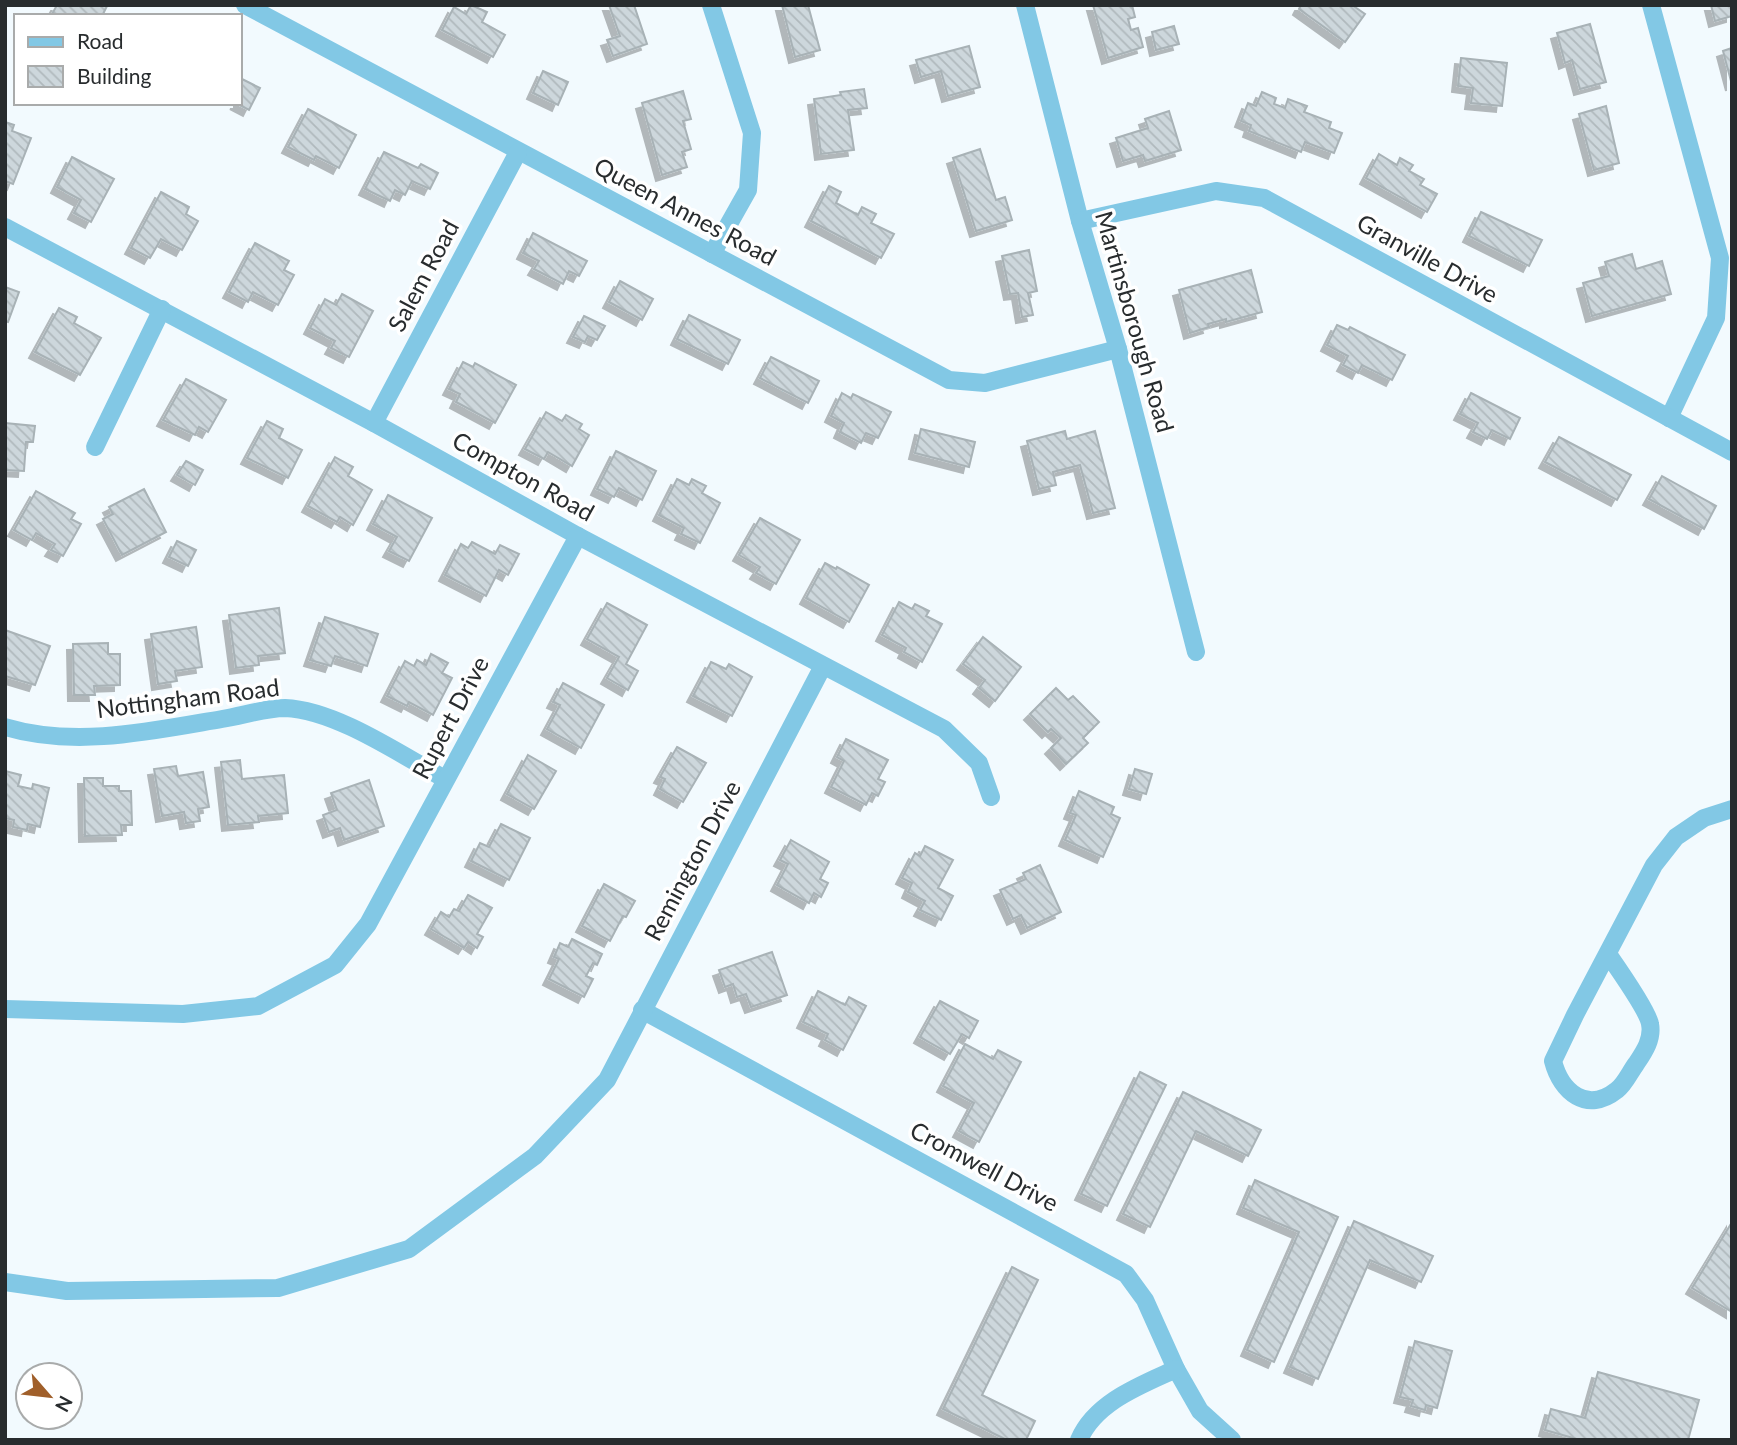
<svg xmlns="http://www.w3.org/2000/svg" width="1737" height="1445" viewBox="0 0 1737 1445" font-family="Lato,sans-serif">
<style>
.building{fill:url(#building-back-hatch);stroke:#a8b2b6;stroke-width:2;filter:url(#shadow)}
.lines{fill:none;stroke-linecap:round;stroke-linejoin:round}
.street{stroke:#82c8e5;stroke-width:18}
.labels{text-anchor:middle;stroke-width:7;stroke-linejoin:round;paint-order:stroke}
.street-label{font-size:24px;fill:#282c2e;stroke:#fff}
</style>
<defs>
<pattern id="building-back-hatch" width="6" height="6" patternUnits="userSpaceOnUse" patternTransform="scale(1.75)"><rect width="6" height="6" fill="#cdd7dc"/><path d="M-1 5l2 2M0 0l6 6M5-1l2 2" fill="none" stroke="#b0b9bd"/></pattern>
<filter id="shadow"><feDropShadow dx="-6" dy="6" stdDeviation="0" flood-color="#0004"/></filter>
</defs>
<rect width="100%" height="100%" fill="#f2fafe"/>
<!-- building -->
<g class="building">
<polygon points="57,5 104,5 107,6 102,16 51,16"/>
<polygon points="471,5 487,12 482,22 505,35 493,57 442,30 454,7 466,14"/>
<polygon points="609,5 634,5 647,44 613,56 607,40 620,36"/>
<polygon points="782,5 808,5 820,50 795,57"/>
<polygon points="1093,5 1132,5 1135,17 1128,19 1131,30 1138,28 1143,47 1108,58"/>
<polygon points="1301,5 1352,5 1365,14 1345,42 1299,9"/>
<polygon points="1711,5 1732,5 1732,16 1715,21"/>
<polygon points="1590,24 1606,82 1580,89 1572,60 1565,63 1557,33"/>
<polygon points="1174,26 1179,44 1156,50 1152,32"/>
<polygon points="969,46 980,87 948,96 941,71 921,77 916,60"/>
<polygon points="1732,48 1732,85 1723,51"/>
<polygon points="1461,58 1507,63 1502,106 1471,103 1473,88 1458,86"/>
<polygon points="543,71 568,82 558,105 533,93"/>
<polygon points="240,78 260,88 249,110 236,103 240,103"/>
<polygon points="864,89 867,108 848,110 854,150 821,154 814,99 841,95 840,92"/>
<polygon points="683,91 691,119 683,121 691,149 682,152 687,167 662,175 642,103"/>
<polygon points="1262,92 1276,98 1274,104 1285,108 1288,99 1307,106 1304,112 1331,122 1329,128 1342,133 1334,153 1305,142 1301,152 1249,131 1251,125 1241,121 1248,103 1256,106"/>
<polygon points="1606,106 1619,163 1594,170 1579,114"/>
<polygon points="308,109 356,135 339,168 316,156 314,160 288,147"/>
<polygon points="1169,111 1181,150 1145,161 1143,155 1123,161 1116,138 1148,128 1145,119"/>
<polygon points="5,122 14,125 12,131 31,138 13,184 5,181"/>
<polygon points="980,149 996,200 1005,197 1012,220 976,231 953,158"/>
<polygon points="384,152 418,168 421,164 438,173 430,189 412,181 405,195 395,190 390,201 365,189"/>
<polygon points="1379,154 1397,165 1400,158 1413,165 1409,171 1424,179 1420,185 1437,194 1427,212 1366,178"/>
<polygon points="72,157 114,179 91,222 74,213 81,200 57,187"/>
<polygon points="829,186 841,192 836,203 858,215 862,207 876,214 871,223 894,234 881,258 811,221"/>
<polygon points="161,192 189,207 186,214 198,221 182,250 161,239 150,258 131,248"/>
<polygon points="1481,212 1542,240 1529,266 1469,236"/>
<polygon points="533,233 587,261 579,276 569,271 563,284 534,269 539,261 523,253"/>
<polygon points="255,243 289,261 284,270 294,275 278,305 253,292 248,302 229,292"/>
<polygon points="1029,250 1037,291 1028,293 1033,315 1022,317 1018,293 1010,294 1002,256"/>
<polygon points="1632,254 1636,269 1662,261 1671,294 1592,316 1583,283 1609,276 1605,262"/>
<polygon points="1251,270 1262,312 1226,322 1226,319 1208,324 1209,327 1190,333 1179,290"/>
<polygon points="620,281 653,299 642,320 609,302"/>
<polygon points="5,287 19,292 8,322 5,321"/>
<polygon points="342,294 373,311 349,357 331,348 335,341 310,328 325,299 336,305"/>
<polygon points="59,308 77,317 74,323 101,338 80,375 35,352"/>
<polygon points="689,315 740,340 728,364 677,339"/>
<polygon points="584,316 605,326 597,340 588,336 585,342 573,337"/>
<polygon points="1337,325 1348,330 1350,327 1405,355 1392,380 1362,365 1358,373 1343,365 1348,356 1327,345"/>
<polygon points="771,357 819,381 808,403 760,378"/>
<polygon points="463,362 473,367 475,363 516,385 495,423 456,402 460,394 449,389"/>
<polygon points="186,379 226,400 208,432 199,427 195,435 163,420"/>
<polygon points="842,393 851,398 853,394 891,412 878,438 866,433 861,443 840,432 844,423 831,416"/>
<polygon points="1471,393 1520,418 1510,439 1492,430 1487,439 1473,432 1478,423 1460,414"/>
<polygon points="546,412 562,421 566,415 582,424 579,429 589,435 572,466 548,452 544,459 525,449"/>
<polygon points="267,421 283,429 279,438 302,450 288,478 247,458"/>
<polygon points="5,423 35,426 33,442 26,442 24,471 5,470"/>
<polygon points="921,429 975,442 969,467 915,453"/>
<polygon points="1065,431 1067,439 1095,431 1115,508 1093,513 1080,465 1053,472 1056,485 1039,489 1027,441"/>
<polygon points="1559,437 1631,475 1617,500 1545,462"/>
<polygon points="616,451 656,471 642,500 619,488 614,497 597,489"/>
<polygon points="335,457 353,467 348,476 372,490 353,525 340,517 337,522 308,506"/>
<polygon points="186,461 203,470 195,485 177,475"/>
<polygon points="1662,476 1716,506 1704,529 1649,499"/>
<polygon points="677,479 689,485 692,479 706,486 702,493 720,503 700,543 681,534 684,528 659,515"/>
<polygon points="144,489 166,532 122,555 103,519 113,514 109,507"/>
<polygon points="36,491 75,513 71,519 81,524 63,556 51,550 55,544 36,533 32,540 14,530"/>
<polygon points="388,495 432,518 409,561 389,551 397,537 373,524"/>
<polygon points="760,518 800,540 776,584 756,573 760,567 739,555"/>
<polygon points="177,541 196,550 188,566 169,557"/>
<polygon points="472,542 495,554 500,545 519,554 508,575 499,570 486,596 445,575 461,544 468,548"/>
<polygon points="825,563 836,569 837,567 869,585 849,622 806,598"/>
<polygon points="899,602 912,609 915,604 929,611 926,616 942,624 922,662 904,652 906,648 882,635"/>
<polygon points="607,603 647,625 626,664 638,671 628,690 607,678 619,657 587,639"/>
<polygon points="279,608 285,653 258,656 259,665 236,668 229,615"/>
<polygon points="325,617 378,634 367,666 335,656 331,666 310,660"/>
<polygon points="196,627 202,667 175,671 177,681 158,684 151,634"/>
<polygon points="5,630 50,646 35,685 5,676"/>
<polygon points="983,637 1021,667 995,701 979,688 985,680 963,664"/>
<polygon points="108,643 108,654 120,654 120,685 94,686 95,695 74,695 73,644"/>
<polygon points="431,654 448,663 442,673 452,678 433,715 409,702 407,706 387,696 405,661 414,666 417,660 426,665"/>
<polygon points="711,662 726,669 729,664 752,677 732,716 693,696"/>
<polygon points="563,683 604,705 581,748 547,729 560,705 553,702"/>
<polygon points="1056,688 1068,700 1073,696 1099,722 1083,738 1088,743 1066,764 1051,748 1061,738 1051,729 1048,732 1030,714"/>
<polygon points="846,739 888,760 878,779 885,782 878,796 872,793 866,805 831,787 844,761 837,757"/>
<polygon points="677,747 706,763 683,802 660,789 665,779 660,777"/>
<polygon points="528,755 556,771 534,809 507,794"/>
<polygon points="240,760 242,779 284,775 288,813 258,816 259,822 228,825 221,762"/>
<polygon points="176,766 178,776 203,772 209,807 198,809 200,821 186,823 184,812 162,816 154,769"/>
<polygon points="1135,769 1152,774 1146,794 1129,789"/>
<polygon points="5,771 21,775 18,786 32,789 33,784 49,788 40,827 28,824 27,830 13,827 14,820 5,818"/>
<polygon points="84,778 103,778 103,786 119,786 119,791 131,791 132,825 121,825 122,835 85,836"/>
<polygon points="369,780 384,826 344,840 340,828 329,832 323,815 337,810 331,793"/>
<polygon points="1079,791 1114,807 1111,814 1120,818 1103,857 1065,840 1076,815 1070,813"/>
<polygon points="501,824 530,838 509,880 471,861 480,843 489,847"/>
<polygon points="791,840 829,862 820,879 828,883 821,897 814,893 809,903 777,885 788,864 780,860"/>
<polygon points="925,846 953,860 938,888 953,896 941,920 920,910 925,901 908,892 912,883 902,878 915,853 920,856"/>
<polygon points="1040,865 1061,912 1027,928 1021,915 1013,919 1000,890 1026,879 1023,873"/>
<polygon points="604,884 635,901 626,917 623,916 610,941 582,926"/>
<polygon points="468,895 492,908 477,934 483,937 477,948 468,942 464,948 431,929 441,912 449,917 454,909 459,911"/>
<polygon points="572,939 602,954 597,965 593,963 586,976 593,979 584,997 549,979 559,959 554,957 560,943 568,947"/>
<polygon points="772,952 787,995 751,1007 746,994 737,997 733,984 725,987 719,970"/>
<polygon points="818,991 845,1005 849,997 866,1006 843,1050 825,1040 828,1034 803,1022"/>
<polygon points="940,1001 978,1021 969,1038 962,1034 950,1054 920,1037"/>
<polygon points="965,1044 993,1059 998,1050 1021,1062 979,1142 959,1131 974,1103 943,1086"/>
<polygon points="1140,1072 1166,1085 1107,1206 1081,1194"/>
<polygon points="1183,1092 1261,1130 1248,1156 1196,1131 1150,1227 1123,1214"/>
<polygon points="1255,1180 1338,1217 1274,1362 1247,1350 1299,1232 1243,1208"/>
<polygon points="1354,1221 1433,1256 1421,1282 1370,1260 1318,1379 1290,1367"/>
<polygon points="1732,1222 1732,1312 1692,1288"/>
<polygon points="1012,1267 1038,1280 982,1395 1035,1421 1026,1440 1007,1440 943,1409"/>
<polygon points="1415,1341 1452,1351 1437,1408 1426,1405 1425,1410 1411,1406 1413,1400 1400,1397"/>
<polygon points="1598,1372 1699,1400 1688,1440 1580,1440 1545,1430 1551,1409 1585,1418"/>
</g>
<g class="lines">
<!-- street -->
<g class="street">
<polyline points="245,5 949,380 985,383 1118,349"/>
<polyline points="711,5 752,133 748,190 712,254"/>
<polyline points="1025,5 1080,221 1118,349 1196,652"/>
<polyline points="1651,5 1720,258 1716,318 1669,418"/>
<polyline points="1080,221 1216,191 1264,198 1732,452"/>
<polyline points="5,227 374,423 578,536 944,729 979,763 991,797"/>
<polyline points="374,423 518,152"/>
<polyline points="95,447 162,309"/>
<path d="M5,727C75,748 152,731 222,719C242,716 265,708 285,708C336,710 401,755 445,779"/>
<path d="M1608,954C1617,967 1648,1011 1650,1024C1653,1039 1644,1052 1636,1064C1630,1072 1625,1084 1617,1090C1587,1114 1561,1092 1553,1061L1575,1015L1654,865L1676,837L1704,818L1732,809"/>
<polyline points="5,1009 183,1014 258,1006 335,965 368,924 578,536"/>
<polyline points="642,1010 1126,1274 1145,1300 1176,1369 1200,1411 1232,1440"/>
<polyline points="5,1282 67,1291 278,1288 409,1249 535,1156 607,1080 823,666"/>
<path d="M1079,1440C1095,1402 1141,1385 1176,1369"/>
</g>
</g>
<g class="labels">
<!-- street labels -->
<g class="street-label">
<text transform="translate(685 212) rotate(28)" y="8">Queen Annes Road</text>
<text transform="translate(1427 259) rotate(29)" y="8">Granville Drive</text>
<text transform="translate(424 276) rotate(-62)" y="8">Salem Road</text>
<text transform="translate(1134 322) rotate(74)" y="8">Martinsborough Road</text>
<text transform="translate(523 477) rotate(29)" y="8">Compton Road</text>
<text transform="translate(188 699) rotate(-7)" y="8">Nottingham Road</text>
<text transform="translate(451 718) rotate(-62)" y="8">Rupert Drive</text>
<text transform="translate(693 861) rotate(-62)" y="8">Remington Drive</text>
<text transform="translate(984 1167) rotate(28)" y="8">Cromwell Drive</text>
</g>
</g>
<!-- border -->
<rect width="1737" height="1445" fill="none" stroke="#282c2e" stroke-width="14"/>
<!-- legend -->
<rect x="14" y="14" width="228" height="91" fill="#ffffff" stroke="#a9abab" stroke-width="2"/>
<rect x="28" y="37" width="35" height="10" fill="#82c8e5" stroke="#a9abab" stroke-width="2"/>
<text x="77" y="49" font-size="21" fill="#282c2e">Road</text>
<rect x="28" y="66" width="35" height="21" fill="url(#building-back-hatch)" stroke="#a9abab" stroke-width="2"/>
<text x="77" y="84" font-size="21" fill="#282c2e">Building</text>
<!-- north arrow -->
<g transform="translate(49 1396) rotate(118)"><circle r="33" fill="#ffffff" stroke="#a9abab" stroke-width="2"/>
<path d="M0-5L12 26L0 18L-12 26Z" fill="#a05f2a"/>
<text y="-10" font-size="19" font-weight="bold" text-anchor="middle" fill="#282c2e">N</text>
</g>
</svg>
